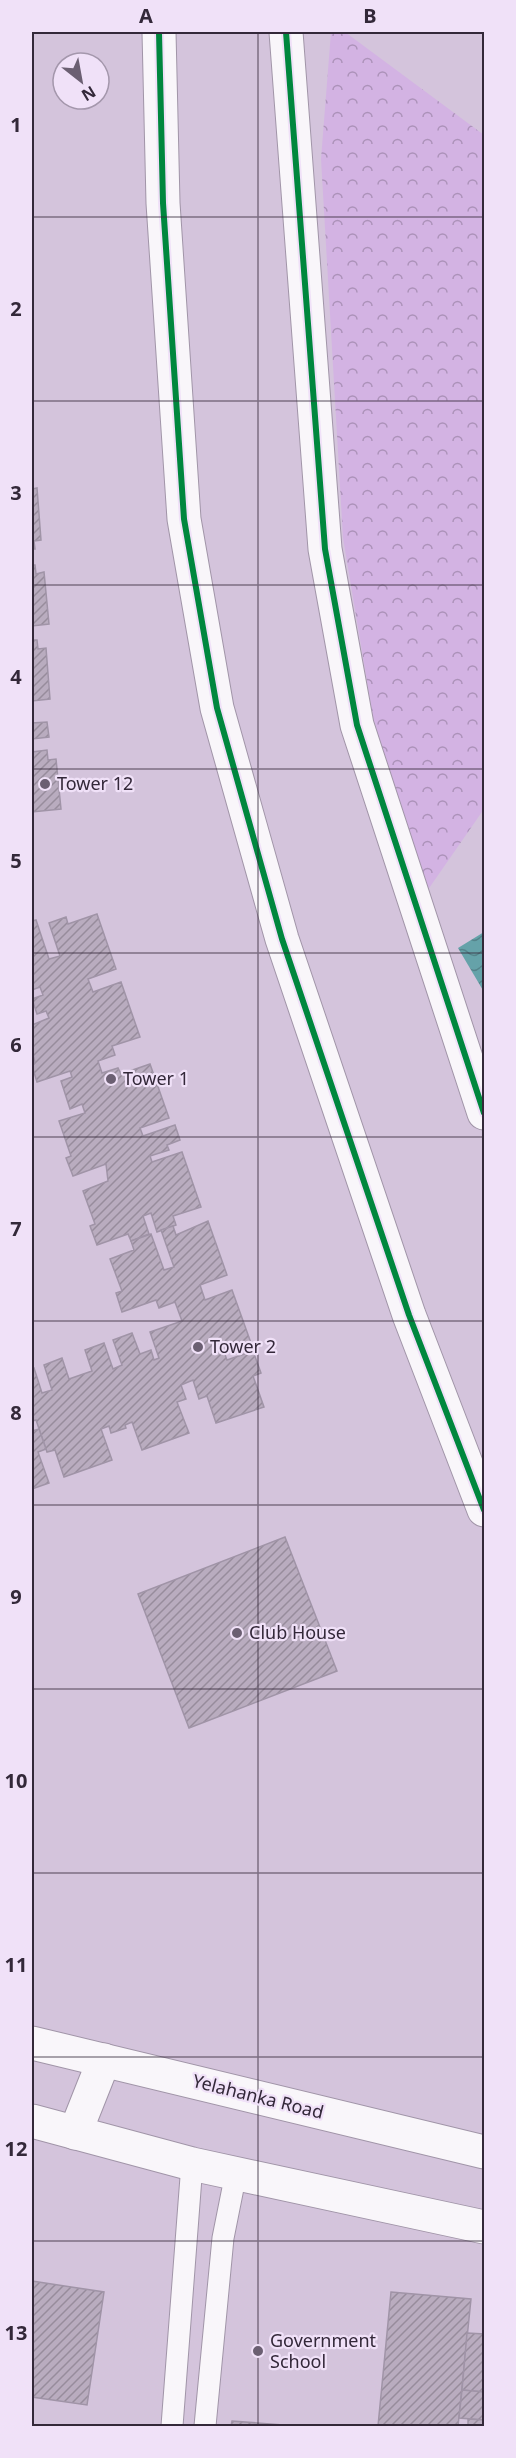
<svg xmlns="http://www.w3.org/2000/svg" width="516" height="2458" viewBox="0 0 516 2458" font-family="'Noto Sans',sans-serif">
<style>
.forest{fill:url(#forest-crowns)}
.water{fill:url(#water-waves)}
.building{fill:url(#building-hatch);stroke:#a094a7;stroke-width:1.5}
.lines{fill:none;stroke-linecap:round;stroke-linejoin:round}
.lane-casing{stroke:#a195a8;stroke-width:23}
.street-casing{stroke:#a195a8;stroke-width:35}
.secondary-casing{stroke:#a195a8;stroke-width:35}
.primary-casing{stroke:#a195a8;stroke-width:35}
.lane{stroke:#f9f6fa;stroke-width:21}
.street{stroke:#f9f6fa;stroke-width:33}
.secondary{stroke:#f9f6fa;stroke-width:33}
.primary{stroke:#f9f6fa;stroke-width:33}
.cycleway-casing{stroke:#f0e1f8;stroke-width:10}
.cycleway{stroke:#00873e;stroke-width:6}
.grid{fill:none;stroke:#332839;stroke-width:1.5;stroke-opacity:0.55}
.poi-dot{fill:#6b5f72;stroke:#f0e1f8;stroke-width:2}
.labels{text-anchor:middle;stroke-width:4.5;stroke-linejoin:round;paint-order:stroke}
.poi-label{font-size:18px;fill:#332839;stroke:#f0e1f8;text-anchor:start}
.street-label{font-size:18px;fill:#332839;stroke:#f0e1f8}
.neatline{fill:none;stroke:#332839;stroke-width:2}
.grid-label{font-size:20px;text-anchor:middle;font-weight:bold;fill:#332839}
</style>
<defs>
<pattern id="forest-crowns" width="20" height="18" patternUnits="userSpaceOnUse" patternTransform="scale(1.5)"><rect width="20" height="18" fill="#d3b3e3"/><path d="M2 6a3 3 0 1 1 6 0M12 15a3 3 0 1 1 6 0" fill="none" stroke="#ac92b9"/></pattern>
<pattern id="water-waves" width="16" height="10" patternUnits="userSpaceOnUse" patternTransform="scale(1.5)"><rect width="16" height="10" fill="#65a2a9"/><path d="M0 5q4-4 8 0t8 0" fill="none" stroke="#54848b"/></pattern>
<pattern id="building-hatch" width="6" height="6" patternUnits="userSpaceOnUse" patternTransform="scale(1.5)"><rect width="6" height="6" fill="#b9acbf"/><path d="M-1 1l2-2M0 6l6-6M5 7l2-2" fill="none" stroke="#978c9c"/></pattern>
</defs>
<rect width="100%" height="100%" fill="#d4c4dc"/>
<!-- forest -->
<polygon class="forest" points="331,32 345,32 484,135 484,809 425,894 373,717 343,538 321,159"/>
<!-- water -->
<polygon class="water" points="484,932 484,992 458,948"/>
<!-- building -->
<g class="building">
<polygon points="37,488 41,540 34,541 35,549 32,549 32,489"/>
<polygon points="32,565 35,565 36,574 44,572 49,624 32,626"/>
<polygon points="32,640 37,640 38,649 46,648 50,699 32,701"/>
<polygon points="47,722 49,737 32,739 32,723"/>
<polygon points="47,750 48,760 56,759 61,809 32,812 32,752"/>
<polygon points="97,914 116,969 88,979 93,992 121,982 140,1037 112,1046 115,1055 98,1061 102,1073 118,1068 121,1074 150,1064 169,1118 140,1128 143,1136 175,1125 180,1140 167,1145 169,1150 150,1156 152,1162 182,1152 201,1207 173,1216 176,1225 157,1232 151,1213 143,1216 149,1234 131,1241 128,1234 97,1245 90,1226 95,1224 83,1191 108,1181 106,1164 73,1176 66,1158 71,1156 59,1121 85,1113 82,1104 70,1109 61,1081 72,1077 70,1071 37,1082 32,1066 35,1062 32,1051 32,1025 49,1018 46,1011 37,1014 32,999 43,995 40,987 32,990 32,921 36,920 49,959 60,956 49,923 66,917 68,924"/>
<polygon points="208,1221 227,1275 200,1285 205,1300 232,1290 251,1343 224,1352 227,1360 253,1351 261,1373 253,1376 264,1407 216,1423 207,1396 199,1399 193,1380 181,1385 186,1399 177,1402 189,1433 142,1450 132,1422 125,1425 126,1428 111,1433 109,1426 101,1429 112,1460 64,1477 55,1450 47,1452 36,1420 32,1421 32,1369 34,1368 42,1393 52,1390 44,1365 62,1358 69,1379 92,1371 85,1350 104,1343 113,1369 122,1365 113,1340 132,1333 140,1354 151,1350 154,1360 159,1358 150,1332 182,1321 175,1302 159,1308 156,1300 122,1312 116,1293 122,1291 110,1259 134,1250 131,1241 151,1234 164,1270 174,1267 161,1230 173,1226 176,1235"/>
<polygon points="39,1429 46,1449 38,1452 49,1483 32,1489 32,1431"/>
<polygon points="285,1537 337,1671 189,1728 138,1594"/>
<polygon points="32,2281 104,2292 87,2405 32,2397"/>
<polygon points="391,2292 471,2299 458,2426 378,2426"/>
<polygon points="467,2333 484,2334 484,2392 462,2390"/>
<polygon points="462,2390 484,2392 484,2420 459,2418"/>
<polygon points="468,2419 484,2420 484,2426 468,2426"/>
<polygon points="232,2421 296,2426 231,2426"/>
</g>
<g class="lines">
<!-- lane casing -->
<g class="lane-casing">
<g id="lane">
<polyline points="172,2426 192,2164"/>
<polyline points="205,2426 223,2238 236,2173"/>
</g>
</g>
<!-- street casing -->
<g class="street-casing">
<polyline id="street" points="159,32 163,203 184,519 217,708 282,939 409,1315 484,1510"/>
</g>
<!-- secondary casing -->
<g class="secondary-casing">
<polyline id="secondary" points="286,32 325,549 357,725 484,1113"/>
</g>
<!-- primary casing -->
<g class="primary-casing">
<g id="primary">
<polyline points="32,2043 484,2152"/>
<polyline points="32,2121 192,2164 484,2227"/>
<polyline points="75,2133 104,2060"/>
</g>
</g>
<!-- lane -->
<use href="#lane" class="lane"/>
<!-- street -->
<use href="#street" class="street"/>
<!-- secondary -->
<use href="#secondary" class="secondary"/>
<!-- primary -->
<use href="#primary" class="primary"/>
<!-- cycleway casing -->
<g class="cycleway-casing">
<g id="cycleway">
<polyline points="159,32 163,203 184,519 217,708 282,939 409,1315 484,1510"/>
<polyline points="286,32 325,549 357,725 484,1113"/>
</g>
</g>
<!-- cycleway -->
<use href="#cycleway" class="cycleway"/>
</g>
<!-- grid -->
<path class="grid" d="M258,32V2426M32,217H484M32,401H484M32,585H484M32,769H484M32,953H484M32,1137H484M32,1321H484M32,1505H484M32,1689H484M32,1873H484M32,2057H484M32,2241H484"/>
<!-- markers -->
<g class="poi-dot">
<circle cx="45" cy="784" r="6"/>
<circle cx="111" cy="1079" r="6"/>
<circle cx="198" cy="1347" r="6"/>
<circle cx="237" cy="1633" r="6"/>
<circle cx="258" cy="2351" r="6"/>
</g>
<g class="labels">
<!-- poi labels -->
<g class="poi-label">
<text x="57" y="790">Tower 12</text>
<text x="123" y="1085">Tower 1</text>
<text x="210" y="1353">Tower 2</text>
<text x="249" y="1639">Club House</text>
<text x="270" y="2347">Government<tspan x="270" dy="21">School</tspan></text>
</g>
<!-- street labels -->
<g class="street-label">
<text transform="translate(258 2097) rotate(14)" y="6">Yelahanka Road</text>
</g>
</g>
<!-- border -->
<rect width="516" height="2458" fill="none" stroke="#f0e1f8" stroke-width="66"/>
<!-- north arrow -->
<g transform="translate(81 81) rotate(149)"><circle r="28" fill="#f0e1f8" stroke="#a497ac" stroke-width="1.5"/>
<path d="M0-4.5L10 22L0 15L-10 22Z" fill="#6b5f72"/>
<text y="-9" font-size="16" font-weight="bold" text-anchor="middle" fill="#332839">N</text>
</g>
<rect x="33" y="33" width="450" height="2392" class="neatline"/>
<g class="grid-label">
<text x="146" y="23">A</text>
<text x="370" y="23">B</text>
<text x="16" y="132">1</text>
<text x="16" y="316">2</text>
<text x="16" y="500">3</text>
<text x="16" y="684">4</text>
<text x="16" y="868">5</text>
<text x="16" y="1052">6</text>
<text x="16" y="1236">7</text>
<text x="16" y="1420">8</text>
<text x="16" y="1604">9</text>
<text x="16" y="1788">10</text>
<text x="16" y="1972">11</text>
<text x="16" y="2156">12</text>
<text x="16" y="2340">13</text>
</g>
</svg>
